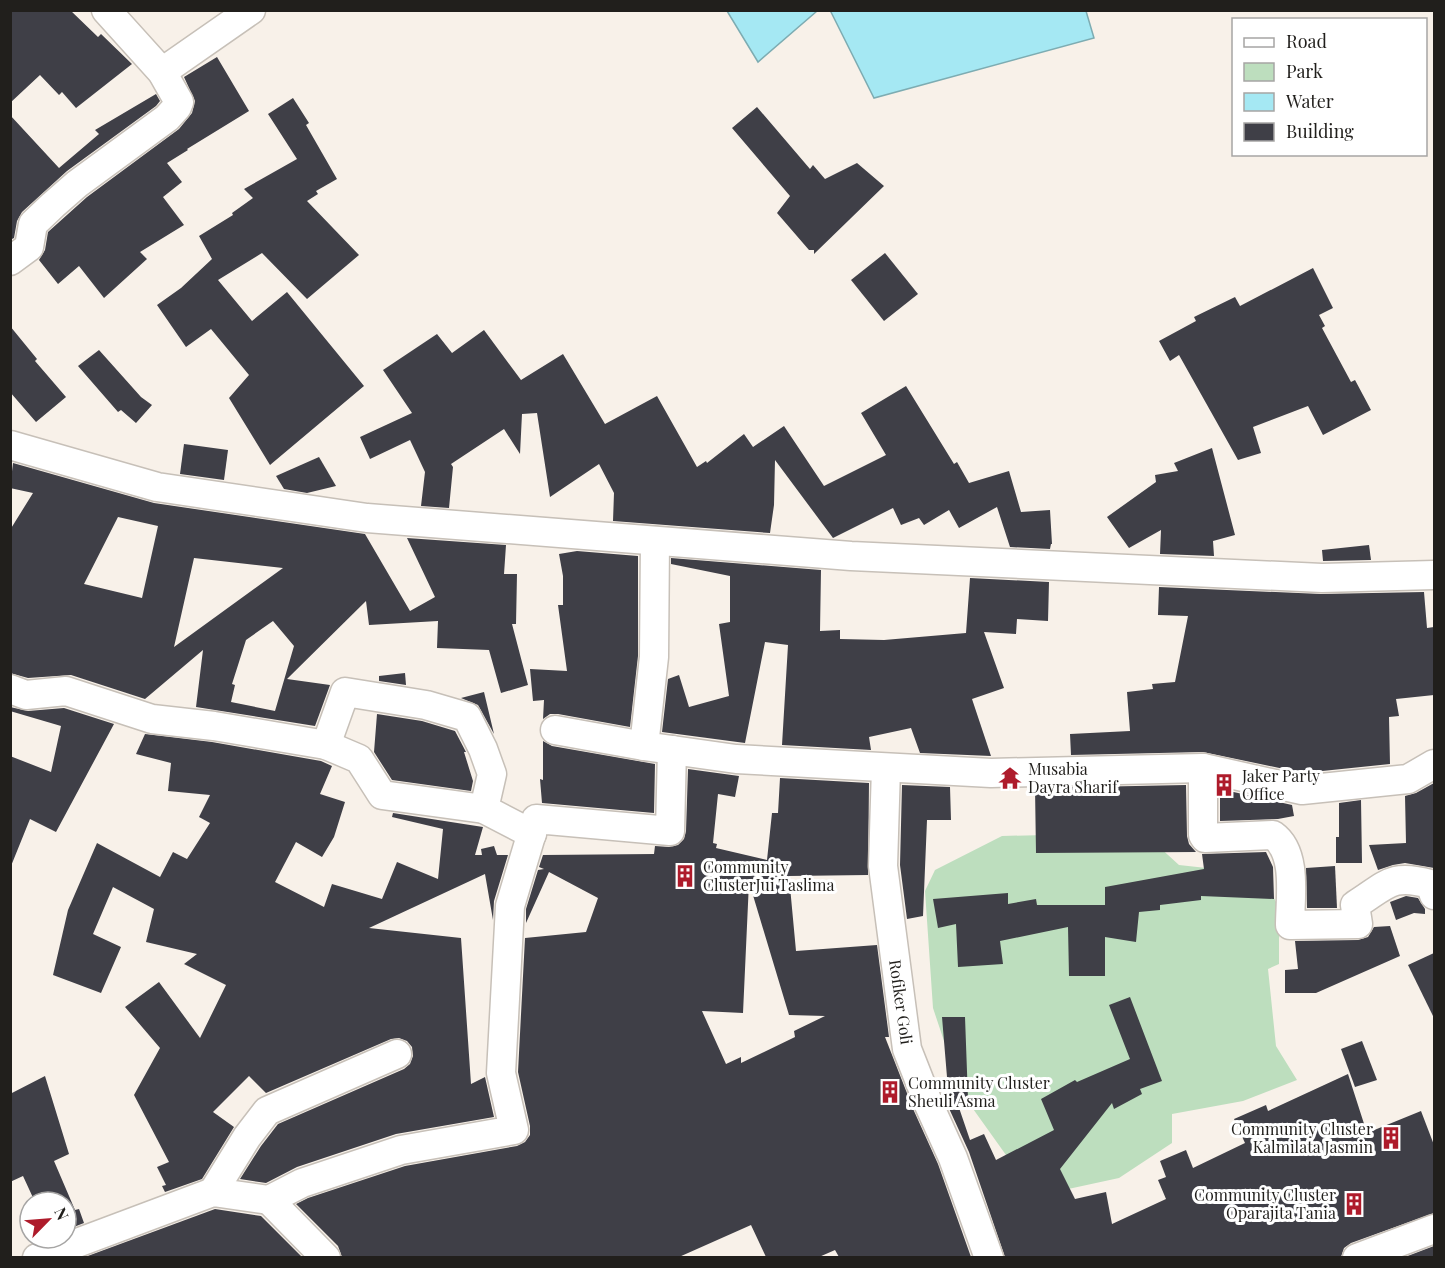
<svg xmlns="http://www.w3.org/2000/svg" width="1445" height="1268" viewBox="0 0 1445 1268" font-family="'Playfair Display',serif">
<style>
.green{fill:#bddebe}
.water{fill:#a5e8f3;stroke:#7dacb2;stroke-width:1.5}
.building{fill:#3f3f47;fill-rule:evenodd}
.lines{fill:none;stroke-linecap:round;stroke-linejoin:round}
.street-casing{stroke:#c7c0b8;stroke-width:31}
.street{stroke:#fff;stroke-width:28}
.labels{text-anchor:middle;stroke-width:6;stroke-linejoin:round;paint-order:stroke}
.poi-label{font-size:16px;fill:#211f1c;stroke:#fff;text-anchor:start}
.street-label{font-size:16px;fill:#211f1c;stroke:#fff}
</style>
<rect width="100%" height="100%" fill="#f8f1e9"/>
<!-- green -->
<polygon class="green" points="1126,833 1145,834 1179,865 1261,874 1283,915 1279,938 1279,964 1268,969 1276,1046 1297,1080 1243,1101 1172,1114 1172,1143 1119,1178 1059,1191 1011,1162 961,1092 933,1008 925,891 935,870 1002,836"/>
<!-- water -->
<g class="water">
<polygon points="834,10 1086,11 1094,38 874,98 831,12"/>
<polygon points="727,11 817,11 758,62"/>
</g>
<!-- building -->
<g class="building">
<polygon points="10,10 70,10 98,37 101,34 132,64 76,108 62,92 59,95 40,75 10,103"/>
<polygon points="217,57 249,111 187,149 188,150 167,163 182,182 163,197 184,225 140,252 147,259 104,298 79,266 58,284 39,260 45,250 48,232 87,197 179,129 192,113 195,101 184,77"/>
<polygon points="156,94 160,101 156,106 67,171 22,212 17,221 14,238 10,240 10,115 59,168 99,134 95,130"/>
<polygon points="293,98 309,123 306,125 337,179 316,191 318,194 307,201 359,255 307,299 262,253 218,280 252,321 287,292 364,386 270,465 229,398 249,375 211,329 186,347 157,305 181,288 212,259 199,236 233,215 232,213 253,198 244,189 297,159 268,114"/>
<polygon points="757,107 810,169 813,165 825,179 857,163 884,186 814,254 814,250 809,250 777,213 790,196 732,128"/>
<polygon points="885,253 918,294 884,321 851,280"/>
<polygon points="1313,268 1333,308 1319,315 1325,326 1322,328 1351,382 1355,380 1371,410 1323,435 1308,406 1253,427 1261,453 1238,460 1179,355 1170,361 1159,341 1196,321 1194,317 1235,297 1240,306"/>
<polygon points="10,326 37,359 35,361 66,397 36,422 10,392"/>
<polygon points="484,330 521,380 563,354 605,424 657,396 697,467 706,461 707,463 744,434 753,447 784,426 824,486 886,455 861,413 906,386 954,464 957,462 969,483 1009,471 1021,512 1050,510 1052,544 1051,544 1050,549 1010,547 997,507 959,528 949,510 924,525 919,518 901,525 893,508 833,538 775,460 774,505 770,533 613,521 614,493 599,464 550,497 537,413 522,414 520,454 504,429 451,464 453,467 449,508 421,506 425,472 410,440 370,459 360,437 412,413 383,370 437,334 452,353"/>
<polygon points="99,350 141,397 152,405 136,423 121,410 118,412 78,366"/>
<polygon points="184,444 228,450 224,480 180,474"/>
<polygon points="1212,448 1235,535 1213,541 1214,556 1160,554 1161,530 1129,548 1107,517 1156,482 1155,475 1178,471 1174,463"/>
<polygon points="319,457 336,486 307,493 284,489 276,476"/>
<path d="M13,463L154,503L365,534L410,611L435,597L407,538L506,545L504,574H517L516,624H512L528,685L501,693L489,650L437,648L438,621L369,625L366,601L287,679L330,685L315,726L196,707L203,650L145,699L71,675L28,678L10,673V530L33,493L10,488ZM118,517L158,526L142,598L84,584ZM194,558L283,568L174,647ZM273,621L294,646L275,711L231,702L235,685L232,684L246,640Z"/>
<polygon points="1369,545 1371,560 1323,561 1322,550"/>
<polygon points="577,551 638,556 638,656 630,727 558,714 550,714 543,719 544,700 533,701 530,669 567,671 558,605 563,605 563,576 559,554"/>
<polygon points="671,558 821,570 820,631 840,630 840,639 884,640 966,633 970,578 1049,582 1048,621 1017,619 1016,634 984,632 1004,688 972,699 991,756 920,753 911,728 869,737 871,750 782,745 788,645 765,642 745,743 662,732 668,679 679,675 689,707 729,696 719,624 730,622 730,576 671,564"/>
<polygon points="1159,587 1321,594 1424,592 1427,628 1434,627 1434,695 1396,699 1399,716 1389,717 1390,764 1303,773 1203,752 1071,755 1070,734 1130,731 1127,692 1153,689 1152,684 1175,682 1188,616 1158,615"/>
<polygon points="405,673 406,685 379,681 379,676"/>
<polygon points="484,692 494,734 478,705 461,698"/>
<polygon points="10,707 28,711 64,708 114,724 56,832 30,819 11,866 10,756 51,772 61,726 10,711"/>
<polygon points="377,714 422,721 455,731 466,752 464,752 473,781 471,791 392,780 374,752"/>
<polygon points="145,734 212,742 321,761 332,766 320,794 345,802 334,837 322,857 296,842 275,882 324,907 332,884 382,899 397,862 438,879 443,829 392,817 393,813 483,827 475,855 482,855 481,849 494,846 497,855 508,855 494,901 493,920 485,874 369,928 461,938 471,1084 485,1077 494,1117 396,1134 297,1167 266,1183 240,1179 261,1146 278,1124 404,1069 410,1064 413,1056 412,1047 407,1041 399,1038 391,1039 266,1093 249,1076 213,1112 234,1127 202,1179 165,1192 162,1186 166,1185 157,1167 169,1162 134,1095 160,1048 125,1007 159,982 200,1038 226,985 184,964 197,954 146,942 154,909 113,887 93,934 121,947 101,993 53,975 68,910 97,843 160,877 173,852 187,859 210,823 199,817 210,795 168,791 171,763 136,754"/>
<polygon points="543,741 552,746 655,764 654,813 542,803 540,779 543,780"/>
<path d="M688,769L739,776L735,797L718,794L713,843L717,844L716,848L767,860L772,813H778L780,778L869,783L868,875L789,876L796,951L877,945L889,1037H885L914,1111L938,1164L971,1257H839L835,1250L819,1257H766L751,1225L679,1257H342L338,1246L296,1204L308,1198L405,1166L517,1146L525,1142L530,1135V1126L518,1072L525,938L586,932L598,898L549,872L526,923V909L538,870L544,869L539,867L543,855L654,854L655,846L669,847L678,845L684,839L686,831ZM749,882L789,1015L825,1016L794,1031L795,1037L741,1063V1057L726,1064L702,1011L743,1013Z"/>
<polygon points="1434,783 1434,868 1405,863 1393,865 1378,870 1369,845 1406,843 1405,796 1416,793"/>
<polygon points="902,785 950,787 951,820 927,820 923,916 907,919 900,865"/>
<polygon points="1186,785 1187,836 1189,844 1196,852 1036,853 1035,788"/>
<polygon points="1220,789 1292,805 1294,816 1278,819 1220,821"/>
<polygon points="1361,800 1362,863 1336,863 1336,837 1339,837 1339,803"/>
<polygon points="1266,852 1273,867 1274,899 1201,896 1201,900 1160,905 1160,910 1139,912 1136,942 1105,937 1105,976 1069,976 1068,927 1000,941 1003,964 958,967 956,924 938,928 933,899 1008,893 1008,904 1036,899 1037,905 1105,905 1105,887 1204,869 1202,854"/>
<polygon points="1335,866 1337,908 1307,908 1306,868"/>
<polygon points="1406,896 1418,898 1425,909 1425,914 1414,913 1396,920 1390,902"/>
<polygon points="1390,926 1400,956 1316,993 1285,993 1285,970 1298,969 1295,941 1358,940 1368,937 1374,927"/>
<polygon points="1434,953 1434,1018 1408,965"/>
<polygon points="1130,997 1162,1081 1140,1089 1142,1094 1114,1109 1112,1103 1060,1169 1075,1199 1106,1192 1112,1224 1166,1199 1158,1180 1166,1177 1160,1161 1186,1150 1193,1168 1245,1143 1234,1119 1266,1105 1268,1111 1348,1074 1367,1133 1421,1111 1434,1145 1434,1213 1351,1243 1344,1248 1341,1257 1005,1257 969,1152 941,1091 948,1089 942,1017 965,1017 968,1099 956,1099 970,1140 984,1134 996,1160 1054,1130 1041,1099 1075,1080 1077,1082 1130,1059 1109,1005"/>
<polygon points="1362,1041 1377,1080 1355,1087 1341,1049"/>
<polygon points="45,1076 69,1154 54,1161 75,1210 79,1209 84,1223 66,1230 66,1202 35,1202 23,1176 10,1182 10,1094"/>
<polygon points="215,1209 261,1216 302,1257 85,1257"/>
<polygon points="1434,1246 1434,1257 1405,1257"/>
</g>
<g class="lines">
<!-- street casing -->
<g class="street-casing">
<g id="street">
<polyline points="162,72 251,10"/>
<polyline points="10,261 29,247 33,224 53,205 77,184 167,118 177,107 179,102 162,72 106,10"/>
<polyline points="10,445 157,487 367,518 851,556 1322,578 1434,575"/>
<polyline points="655,541 654,657 644,746 736,759 991,773 1203,768 1302,790 1408,779 1434,764"/>
<polyline points="10,689 26,695 66,691 152,719 214,726 326,745 359,759 382,795 484,809"/>
<polyline points="555,730 644,746"/>
<polyline points="326,745 345,692 426,705 467,717 483,749 492,774 484,809 532,834"/>
<polyline points="886,768 883,866 907,1049 929,1105 953,1158 989,1258"/>
<path d="M1203,768V835L1205,838L1273,835C1298,853 1290,898 1290,925L1358,924L1355,905C1387,885 1391,873 1430,884L1434,895"/>
<polyline points="213,1192 247,1137 267,1111 397,1054"/>
<polyline points="269,1200 326,1258"/>
<polyline points="37,1258 213,1192 269,1200 302,1183 401,1150 514,1130 501,1073 510,906 536,819 670,831 672,750"/>
<polyline points="1357,1258 1434,1229"/>
</g>
</g>
<!-- street -->
<use href="#street" class="street"/>
</g>
<!-- icons -->
<defs>
<g id="temple-bare" transform="scale(1.8)"><path d="M0-6L5-2H3V0L6.5 2.5H4V6H1.5V3h-3V6H-4V2.5H-6.5L-3 0V-2H-5Z" fill="#ae1b2b" stroke="#fff" stroke-width="2.5" paint-order="stroke"/></g>
<g id="building-bare" transform="scale(1.8)"><path d="M-4-6H4V6H1V3H-1V6H-4ZM-2.5-4.3h1.7v1.8h-1.7ZM.8-4.3h1.7v1.8H.8ZM-2.5-1h1.7V.8h-1.7ZM.8-1h1.7V.8H.8Z" fill="#ae1b2b" stroke="#fff" stroke-width="2.5" paint-order="stroke"/></g>
</defs>
<g fill-rule="evenodd">
<use href="#temple-bare" x="1010" y="778"/>
<use href="#building-bare" x="1224" y="785"/>
<use href="#building-bare" x="685" y="876"/>
<use href="#building-bare" x="890" y="1092"/>
<use href="#building-bare" x="1391" y="1138"/>
<use href="#building-bare" x="1354" y="1204"/>
</g>
<g class="labels">
<!-- poi labels -->
<g class="poi-label">
<text x="1028" y="775">Musabia<tspan x="1028" dy="18">Dayra Sharif</tspan></text>
<text x="1242" y="782">Jaker Party<tspan x="1242" dy="18">Office</tspan></text>
<text x="703" y="873">Community<tspan x="703" dy="18">ClusterJui Taslima</tspan></text>
<text x="908" y="1089">Community Cluster<tspan x="908" dy="18">Sheuli Asma</tspan></text>
<text x="1373" y="1135" text-anchor="end">Community Cluster<tspan x="1373" dy="18">Kalmilata Jasmin</tspan></text>
<text x="1336" y="1201" text-anchor="end">Community Cluster<tspan x="1336" dy="18">Oparajita Tania</tspan></text>
</g>
<!-- street labels -->
<g class="street-label">
<text transform="translate(901 1002) rotate(82)" y="6">Rofiker Goli</text>
</g>
</g>
<!-- border -->
<rect width="1445" height="1268" fill="none" stroke="#211f1c" stroke-width="24"/>
<!-- legend -->
<rect x="1232" y="18" width="195" height="138" fill="#ffffff" stroke="#a6a5a4" stroke-width="1.5"/>
<rect x="1244" y="38" width="30" height="9" fill="#ffffff" stroke="#a6a5a4" stroke-width="1.5"/>
<text x="1286" y="48" font-size="18" fill="#211f1c">Road</text>
<rect x="1244" y="63" width="30" height="18" fill="#bddebe" stroke="#a6a5a4" stroke-width="1.5"/>
<text x="1286" y="78" font-size="18" fill="#211f1c">Park</text>
<rect x="1244" y="93" width="30" height="18" fill="#a5e8f3" stroke="#a6a5a4" stroke-width="1.5"/>
<text x="1286" y="108" font-size="18" fill="#211f1c">Water</text>
<rect x="1244" y="123" width="30" height="18" fill="#3f3f47" stroke="#a6a5a4" stroke-width="1.5"/>
<text x="1286" y="138" font-size="18" fill="#211f1c">Building</text>
<!-- north arrow -->
<g transform="translate(48 1220) rotate(65)"><circle r="28" fill="#ffffff" stroke="#a6a5a4" stroke-width="1.5"/>
<path d="M0-4.5L10 22L0 15L-10 22Z" fill="#ae1b2b"/>
<text y="-9" font-size="16" font-weight="bold" text-anchor="middle" fill="#211f1c">N</text>
</g>
</svg>
